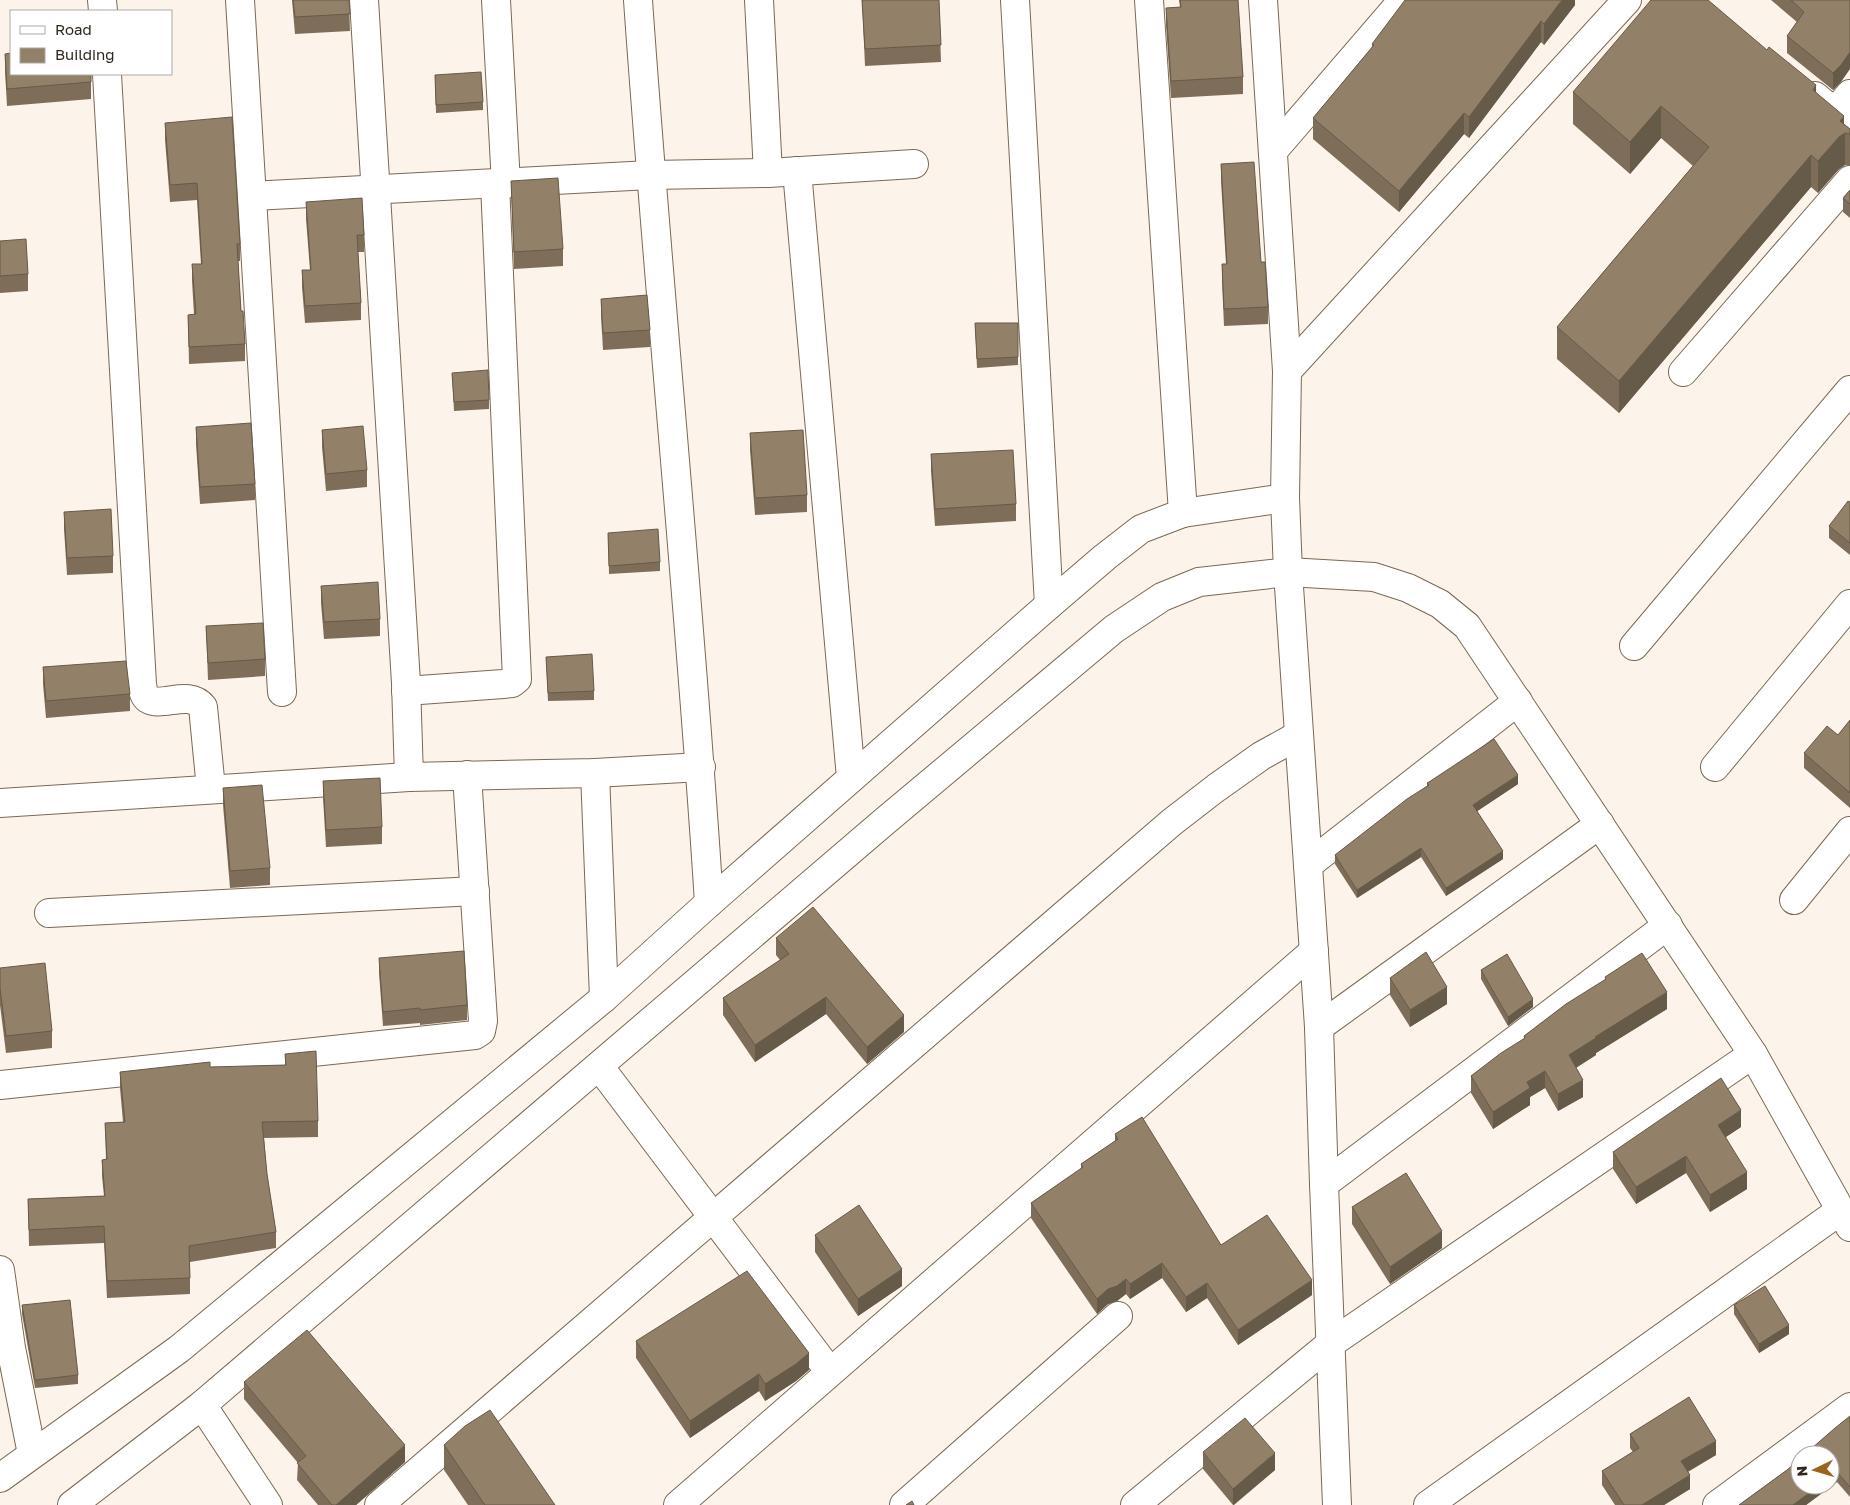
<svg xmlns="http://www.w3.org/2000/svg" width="1850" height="1505" viewBox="0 0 1850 1505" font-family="'Golos Text',sans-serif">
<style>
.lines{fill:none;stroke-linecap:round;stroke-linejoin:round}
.street-casing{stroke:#7a6952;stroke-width:30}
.street{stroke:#fff;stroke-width:28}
.wall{fill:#7e6e59}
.shaded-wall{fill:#665a49}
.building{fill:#928068;stroke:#665a49}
</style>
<rect width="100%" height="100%" fill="#fcf4ea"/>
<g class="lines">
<!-- street casing -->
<g class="street-casing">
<g id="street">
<polyline points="102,0 103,11"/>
<polyline points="240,0 282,692"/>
<polyline points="364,0 406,683 409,777 595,773 701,767"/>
<polyline points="496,0 506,184"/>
<path d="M638,0C659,301 690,602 709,903"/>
<polyline points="759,0 768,173"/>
<polyline points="1015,0 1049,605"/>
<polyline points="1149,0 1183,513"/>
<polyline points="1263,0 1287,371"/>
<path d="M107,74L142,684C143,689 143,695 148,699C162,708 189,689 203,707L211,789"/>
<polyline points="1815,96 1850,125"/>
<polyline points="1835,112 1850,94"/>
<polyline points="1273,151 1403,0"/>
<polyline points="797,171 851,778"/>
<polyline points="252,196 650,175 768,173 914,164"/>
<polyline points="1683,372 1850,180"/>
<polyline points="1634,646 1850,390"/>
<polyline points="406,691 503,684 512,683 517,679 495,184"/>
<polyline points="1715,767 1850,604"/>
<polyline points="595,773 604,998"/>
<polyline points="0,803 409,777"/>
<polyline points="1308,865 1518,701"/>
<polyline points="1794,900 1850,831"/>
<polyline points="49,913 475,891"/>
<polyline points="1319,1027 1600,824"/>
<polyline points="599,1066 830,1372"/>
<polyline points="0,1085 475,1035 481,1031 483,1021 467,775"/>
<polyline points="1324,1184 1668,925"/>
<polyline points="0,1270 11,1348 32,1454"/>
<polyline points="202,1405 268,1505"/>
<polyline points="0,1478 179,1349 604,998 709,903 1049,605 1105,557 1141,529 1183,513 1285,498"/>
<polyline points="72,1505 202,1405 885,821 1114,629 1162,597 1199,582 1288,572 1285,498 1287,371 1627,0"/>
<polyline points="379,1505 1172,822 1216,788 1261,756 1299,735"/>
<polyline points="678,1505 1314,951"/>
<polyline points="904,1505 1118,1316"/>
<polyline points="1135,1505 1330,1344 1753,1054"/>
<polyline points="1337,1505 1324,1184 1319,1027 1288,572 1374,577 1408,588 1440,604 1467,626 1753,1054 1850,1227"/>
<polyline points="1428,1505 1841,1210"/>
<polyline points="1717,1505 1850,1407"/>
</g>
</g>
<!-- street -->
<use href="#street" class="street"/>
</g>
<!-- wall -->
<g class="wall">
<polygon points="292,0 349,0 350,31 295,34"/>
<polygon points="862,0 939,0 941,62 865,66"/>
<polygon points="1179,0 1238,0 1243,77 1243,94 1171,98 1166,25 1166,8 1180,7"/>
<polygon points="1575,0 1575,5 1544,45 1541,42 1469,138 1464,134 1399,212 1313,139 1313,118 1372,47 1372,44"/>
<polygon points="1771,0 1850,0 1841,82 1833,90 1787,53 1787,36 1797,22"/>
<polygon points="1767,50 1816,93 1844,124 1850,129 1850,166 1845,165 1839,169 1818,193 1811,187 1619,413 1557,359 1557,327 1693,166 1661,138 1630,174 1573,124 1573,92"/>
<polygon points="5,54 91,82 91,99 7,106 5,71"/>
<polygon points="435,75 483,102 483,110 436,113"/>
<polygon points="165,123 240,244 240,261 238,261 241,311 245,344 245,361 189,364 188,315 194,315 192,281 192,264 201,264 197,200 170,202 165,140"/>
<polygon points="1221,164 1261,262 1268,307 1268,324 1224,326 1222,281 1222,264 1226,264 1221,181"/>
<polygon points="511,181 563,249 563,266 514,269"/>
<polygon points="1850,190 1850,218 1843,212 1843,198"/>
<polygon points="306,202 364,235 364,252 358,252 361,303 361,320 305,323 302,287 302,270 310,270 306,219"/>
<polygon points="0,241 28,274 28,291 0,293"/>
<polygon points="601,299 650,330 650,347 603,350 601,316"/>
<polygon points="975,323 1018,323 1018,365 977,368"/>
<polygon points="452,373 489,400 489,409 454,411"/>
<polygon points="196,427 255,484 255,500 200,504 196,444"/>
<polygon points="322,430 367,470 367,487 326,491 322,447"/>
<polygon points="750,433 807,495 807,512 755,515 750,450"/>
<polygon points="931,454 1016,504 1016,521 935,526 931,471"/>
<polygon points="1850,502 1850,555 1829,538 1829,526"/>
<polygon points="64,512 113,556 113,573 67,575 64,529"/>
<polygon points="608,533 660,562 660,571 609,574"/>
<polygon points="321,586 380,619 380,636 324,639 321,603"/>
<polygon points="206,626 265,659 265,676 208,680"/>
<polygon points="546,657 594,691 594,700 548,701"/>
<polygon points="43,667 130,694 130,711 46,718 43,684"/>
<polygon points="1850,720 1850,808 1804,768 1804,753 1838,735"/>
<polygon points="323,781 382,827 382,844 326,847 323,798"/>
<polygon points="1427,783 1518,784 1477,811 1503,859 1446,896 1421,857 1357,898 1335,864 1335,855 1427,786"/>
<polygon points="223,788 270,868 270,885 230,888 223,805"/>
<polygon points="776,938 904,1032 867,1064 826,1014 755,1062 723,1015 723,998 780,960 776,955"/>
<polygon points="379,958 467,1005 467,1020 420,1025 420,1023 383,1026 379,973"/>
<polygon points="0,968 52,1031 52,1048 6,1053 0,1005"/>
<polygon points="1481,970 1533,1007 1508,1026 1481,979"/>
<polygon points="1605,977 1667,1009 1596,1053 1596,1055 1576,1068 1583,1097 1558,1111 1545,1088 1530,1097 1530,1105 1493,1129 1471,1093 1471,1076 1524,1039 1524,1036 1605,980"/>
<polygon points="1390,978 1447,1004 1410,1027 1390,995"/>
<polygon points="285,1054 318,1121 318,1137 264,1138 267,1174 276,1232 276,1248 190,1262 190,1294 107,1298 104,1243 29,1246 28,1199 104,1196 102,1176 102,1160 106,1160 105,1123 123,1122 120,1088 120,1072 285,1065"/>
<polygon points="1741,1127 1726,1137 1747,1189 1710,1212 1686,1173 1636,1204 1613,1169 1613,1152"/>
<polygon points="1115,1134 1221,1245 1312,1295 1238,1345 1207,1298 1186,1312 1162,1278 1130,1299 1126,1294 1117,1301 1108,1304 1097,1314 1031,1218 1031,1203 1081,1169 1081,1164 1115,1141"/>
<polygon points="1352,1207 1442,1248 1390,1284 1352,1224"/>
<polygon points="815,1235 902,1286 858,1316 815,1252"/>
<polygon points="22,1305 78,1375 78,1384 35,1388 22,1314"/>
<polygon points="1734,1305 1789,1334 1759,1353 1734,1314"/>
<polygon points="636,1341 809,1370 796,1381 765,1401 759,1391 690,1438 636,1358"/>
<polygon points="244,1382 405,1462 356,1505 318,1505 297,1480 298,1463 244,1399"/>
<polygon points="1850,1416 1850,1497 1837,1482 1806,1505 1739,1505 1787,1470"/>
<polygon points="1630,1434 1716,1455 1688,1472 1690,1489 1664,1505 1615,1505 1602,1485 1602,1471 1633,1452 1630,1448"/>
<polygon points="444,1445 555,1505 468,1505 444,1470"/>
<polygon points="1203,1452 1275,1470 1234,1505 1233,1505 1203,1469"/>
</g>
<!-- shaded-wall -->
<g class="shaded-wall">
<polygon points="1562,0 1575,0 1575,5 1544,45 1544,24"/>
<polygon points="1541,21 1541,42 1469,138 1469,117"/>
<polygon points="1850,52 1850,69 1841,82 1833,90 1833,73"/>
<polygon points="1816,85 1816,117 1813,90"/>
<polygon points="1661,106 1661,138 1630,174 1630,142"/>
<polygon points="1464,113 1464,134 1399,212 1399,191"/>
<polygon points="1844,116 1844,134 1845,133 1845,165 1839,169 1818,193 1818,161 1840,121"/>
<polygon points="1811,155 1811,187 1619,413 1619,381"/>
<polygon points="1518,775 1518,784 1473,814 1473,805"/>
<polygon points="1421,848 1421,857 1357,898 1357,890"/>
<polygon points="1503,851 1503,859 1446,896 1446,888"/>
<polygon points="1447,987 1447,1004 1410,1027 1410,1010"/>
<polygon points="1667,992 1667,1009 1596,1053 1596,1055 1569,1072 1569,1055 1595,1037"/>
<polygon points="826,997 826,1014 755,1062 755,1045"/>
<polygon points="1533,999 1533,1007 1508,1026 1508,1017"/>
<polygon points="904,1015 904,1032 867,1064 867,1047"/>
<polygon points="1545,1071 1545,1088 1530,1097 1530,1105 1493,1129 1493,1112 1527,1082"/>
<polygon points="1583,1080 1583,1097 1558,1111 1558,1094"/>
<polygon points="1741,1110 1741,1127 1718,1142 1718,1125"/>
<polygon points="1686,1156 1686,1173 1636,1204 1636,1187"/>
<polygon points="1747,1172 1747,1189 1710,1212 1710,1195"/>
<polygon points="1442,1231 1442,1248 1390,1284 1390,1267"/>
<polygon points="1162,1263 1162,1278 1130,1299 1130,1284"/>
<polygon points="902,1269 902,1286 858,1316 858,1299"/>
<polygon points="1126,1279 1126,1294 1117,1301 1108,1304 1097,1314 1097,1299 1108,1289"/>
<polygon points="1312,1280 1312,1295 1238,1345 1238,1330"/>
<polygon points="1207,1283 1207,1298 1186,1312 1186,1297"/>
<polygon points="1789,1325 1789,1334 1759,1353 1759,1344"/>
<polygon points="809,1353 809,1370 796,1381 765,1401 765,1384"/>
<polygon points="759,1374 759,1391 690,1438 690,1421"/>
<polygon points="1716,1441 1716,1455 1681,1475 1681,1461"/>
<polygon points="405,1445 405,1462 356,1505 336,1505"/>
<polygon points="1275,1453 1275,1470 1233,1505 1233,1489"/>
<polygon points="1837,1472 1837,1482 1806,1505 1793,1505 1820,1485 1830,1485 1830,1477"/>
<polygon points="1690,1475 1690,1489 1664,1505 1642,1505"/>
</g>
<!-- building -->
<g class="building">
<polygon points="293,0 349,0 350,14 295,17"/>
<polygon points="862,0 939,0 941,45 865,49"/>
<polygon points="1180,0 1238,0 1243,77 1171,81 1166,8 1181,7"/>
<polygon points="1405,0 1562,0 1544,24 1541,21 1469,117 1464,113 1399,191 1313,118 1374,45 1372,44"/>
<polygon points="1651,0 1708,0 1767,50 1769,47 1816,85 1813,90 1844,116 1840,121 1850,129 1850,134 1845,133 1839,137 1818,161 1811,155 1619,381 1557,327 1709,147 1661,106 1630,142 1573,92"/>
<polygon points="1791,0 1850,0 1850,52 1841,65 1833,73 1787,36 1804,12"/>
<polygon points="11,53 11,74 91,74 91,82 7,89 5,54"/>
<polygon points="481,72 483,102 436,105 435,75"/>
<polygon points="232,117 240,244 237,244 241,311 243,311 245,344 189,347 188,315 196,314 192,264 202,264 197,183 170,185 165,123"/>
<polygon points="1254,162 1261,262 1265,262 1268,307 1224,309 1222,264 1227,264 1221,164"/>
<polygon points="558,178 563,249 514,252 511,181"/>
<polygon points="1850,190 1850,204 1843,198"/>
<polygon points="362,198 364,235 357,235 361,303 305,306 302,270 311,270 306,202"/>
<polygon points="26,239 28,274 0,276 0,241"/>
<polygon points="647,295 650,330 603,333 601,299"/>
<polygon points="975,323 1018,323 1018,357 977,359"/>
<polygon points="488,370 489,400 454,402 452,373"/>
<polygon points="251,423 255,484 200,487 196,427"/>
<polygon points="363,426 367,470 326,474 322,430"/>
<polygon points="803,430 807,495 755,498 750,433"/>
<polygon points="1013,450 1016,504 935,509 931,454"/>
<polygon points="1848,501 1850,502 1850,543 1829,526"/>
<polygon points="111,509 113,556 67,558 64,512"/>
<polygon points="658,529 660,562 609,566 608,533"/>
<polygon points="378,582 380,619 324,622 321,586"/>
<polygon points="263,623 265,659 208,663 206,626"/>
<polygon points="592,654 594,691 548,693 546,657"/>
<polygon points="126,661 130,694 46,701 43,667"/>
<polygon points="1850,720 1850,793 1804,753 1827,726 1838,735"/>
<polygon points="1494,739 1518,775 1473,805 1503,851 1446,888 1421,848 1357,890 1335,855 1407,799 1429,785 1427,783 1429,782"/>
<polygon points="380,778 382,827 326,830 323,781"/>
<polygon points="262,785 270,868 230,871 223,788"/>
<polygon points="813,907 904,1015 867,1047 826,997 755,1045 723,998 789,954 776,938"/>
<polygon points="464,951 467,1005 420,1010 420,1008 383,1012 379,958"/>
<polygon points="1426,952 1447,987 1410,1010 1390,978"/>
<polygon points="1642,953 1667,992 1595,1037 1596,1038 1569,1055 1583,1080 1558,1094 1545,1071 1527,1082 1530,1088 1493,1112 1471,1076 1501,1053 1525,1038 1524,1036 1566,1004 1606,979 1605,977"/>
<polygon points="1507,954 1533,999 1508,1017 1481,970"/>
<polygon points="45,963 52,1031 6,1036 0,988 0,968"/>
<polygon points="316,1051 318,1121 262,1122 267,1174 276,1232 189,1246 190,1278 107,1281 104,1226 29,1230 28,1199 105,1196 102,1160 107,1159 105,1123 125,1122 120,1072 210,1062 210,1067 286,1065 285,1054"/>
<polygon points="1721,1078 1741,1110 1718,1125 1747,1172 1710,1195 1686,1156 1636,1187 1613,1152"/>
<polygon points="1142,1117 1221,1245 1267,1215 1312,1280 1238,1330 1207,1283 1186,1297 1162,1263 1130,1284 1126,1279 1117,1286 1108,1289 1097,1299 1031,1203 1083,1167 1081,1164 1118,1139 1115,1134"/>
<polygon points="1406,1173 1442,1231 1390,1267 1352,1207"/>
<polygon points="859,1205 902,1269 858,1299 815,1235"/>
<polygon points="747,1271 809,1353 796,1364 765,1384 759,1374 690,1421 636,1341"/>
<polygon points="1765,1286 1789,1325 1759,1344 1734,1305"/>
<polygon points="70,1300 78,1375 35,1380 22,1305"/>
<polygon points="307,1330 405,1445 336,1505 332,1505 297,1463 306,1456 244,1382"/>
<polygon points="1689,1397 1716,1441 1681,1461 1690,1475 1642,1505 1624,1505 1602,1471 1639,1448 1630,1434"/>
<polygon points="490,1410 555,1505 485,1505 444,1445 465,1426"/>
<polygon points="1850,1416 1850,1487 1837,1472 1830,1477 1830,1455 1804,1455 1835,1428"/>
<polygon points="1245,1418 1275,1453 1233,1489 1203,1452"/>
<polygon points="1800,1459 1800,1485 1820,1485 1793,1505 1739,1505 1787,1470"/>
<polygon points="912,1501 914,1505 906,1505"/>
</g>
<!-- legend -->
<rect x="10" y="10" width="162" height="65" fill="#ffffff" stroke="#aca9a5"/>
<rect x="20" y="26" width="25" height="8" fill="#ffffff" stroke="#aca9a5"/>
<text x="55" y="35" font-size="15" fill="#2f271e">Road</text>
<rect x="20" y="48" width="25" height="15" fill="#928068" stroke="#aca9a5"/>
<text x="55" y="60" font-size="15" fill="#2f271e">Building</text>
<!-- north arrow -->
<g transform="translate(1815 1470) rotate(265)"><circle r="24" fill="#ffffff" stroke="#aca9a5"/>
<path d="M0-4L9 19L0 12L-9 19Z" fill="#99641c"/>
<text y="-8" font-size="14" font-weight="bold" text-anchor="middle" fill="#2f271e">N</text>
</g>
</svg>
